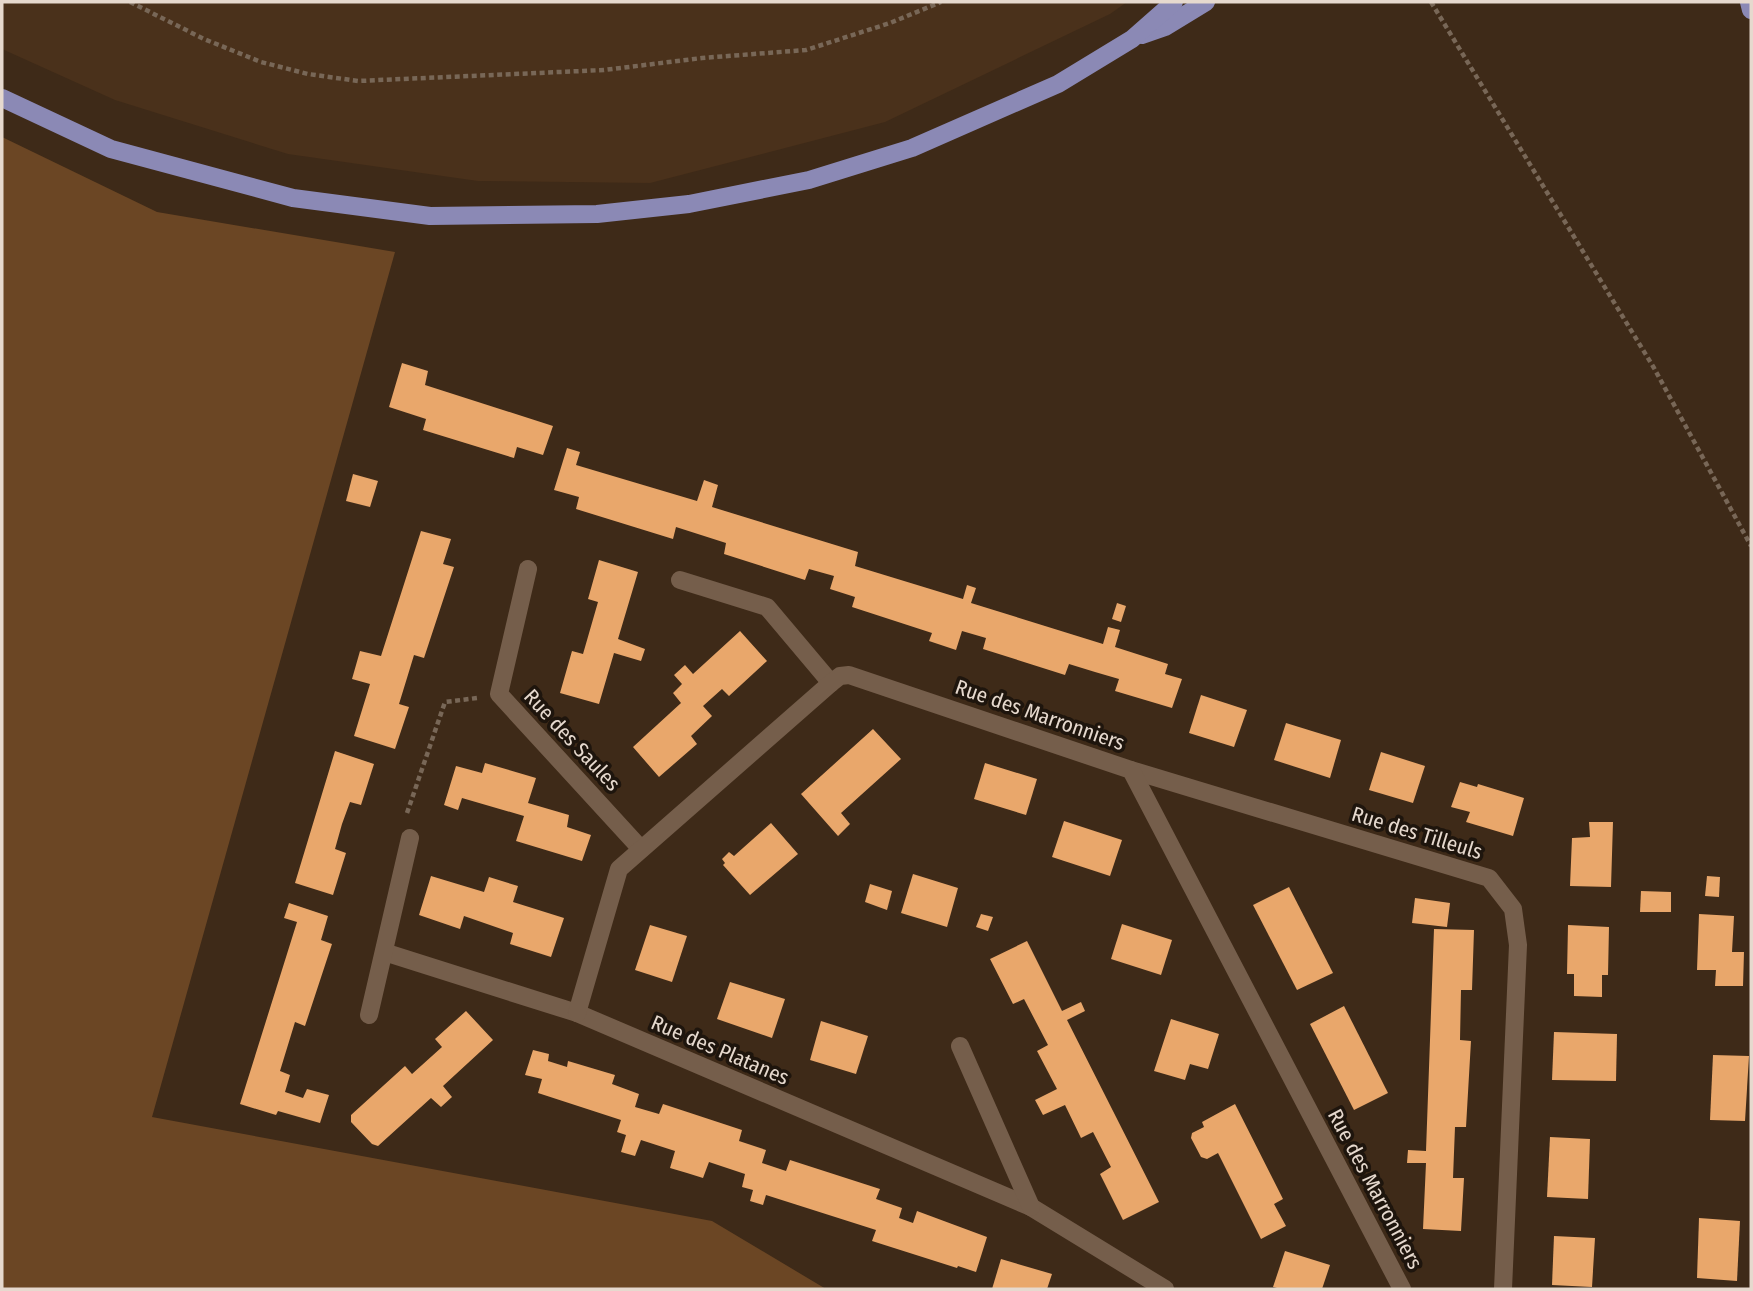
<svg xmlns="http://www.w3.org/2000/svg" width="1753" height="1291" viewBox="0 0 1753 1291" font-family="'Fira Sans Condensed',sans-serif">
<style>
.built{fill:#4a311b}
.green{fill:#6b4624}
.building{fill:#e9a76b}
.lines{fill:none;stroke-linecap:round;stroke-linejoin:round}
.path{stroke:#786757;stroke-width:4.5;stroke-dasharray:5 3.5;stroke-linecap:butt}
.minor{stroke:#755e4b;stroke-width:18}
.major{stroke:#8b89b5;stroke-width:18}
.labels{text-anchor:middle;stroke-width:7;stroke-linejoin:round;paint-order:stroke}
.street-label{font-size:21px;fill:#e6d9ce;stroke:#1e150d}
</style>
<rect width="100%" height="100%" fill="#3e2a18"/>
<!-- built -->
<polygon class="built" points="2,2 1127,2 1110,14 885,122 650,183 478,181 288,154 115,100 2,49"/>
<!-- green -->
<polygon class="green" points="2,137 157,212 395,252 152,1117 712,1221 826,1289 2,1289"/>
<!-- building -->
<g class="building">
<polygon points="402,363 428,371 425,385 553,426 543,455 517,447 514,458 423,430 426,419 389,407"/>
<polygon points="567,448 580,452 576,465 697,501 704,480 718,485 712,507 858,552 855,566 963,599 967,585 976,588 971,603 1103,644 1108,627 1120,630 1115,647 1168,664 1165,674 1182,679 1172,708 1115,691 1119,679 1095,672 1069,664 1065,675 983,649 986,638 962,631 956,650 929,641 932,633 852,607 855,597 830,589 834,576 809,569 805,580 724,554 726,543 676,527 673,539 576,509 579,497 554,490"/>
<polygon points="353,474 378,481 370,507 346,501"/>
<polygon points="421,531 451,539 443,564 454,567 424,658 414,655 407,678 399,704 409,707 395,749 354,736 370,684 352,679 360,651 381,656"/>
<polygon points="599,560 638,572 618,639 645,649 641,661 614,653 599,704 560,693 572,651 583,654 598,602 588,599"/>
<polygon points="1117,603 1126,606 1121,622 1112,619"/>
<polygon points="740,631 767,661 729,696 722,689 703,706 712,716 691,736 697,744 659,777 633,747 681,703 673,693 682,684 674,675 685,665 693,674"/>
<polygon points="1201,695 1247,710 1234,747 1189,733"/>
<polygon points="1286,723 1341,740 1330,778 1274,760"/>
<polygon points="873,729 901,759 841,813 850,824 838,836 801,794"/>
<polygon points="335,751 374,764 361,805 350,802 342,824 335,849 346,853 333,895 295,883"/>
<polygon points="1381,752 1425,766 1413,803 1369,790"/>
<polygon points="485,763 536,778 528,803 569,815 567,827 591,835 582,861 516,841 524,816 462,798 458,810 444,805 456,766 482,773"/>
<polygon points="985,763 1037,779 1026,815 974,799"/>
<polygon points="1460,782 1477,787 1478,784 1524,798 1513,836 1466,822 1470,812 1451,807"/>
<polygon points="1064,821 1122,840 1110,876 1052,857"/>
<polygon points="1589,822 1613,822 1611,887 1570,886 1572,838 1590,837"/>
<polygon points="771,823 798,854 750,895 723,865 725,863 722,859 729,852 734,856"/>
<polygon points="913,874 958,888 947,927 901,913"/>
<polygon points="431,876 484,892 489,877 518,886 513,902 564,918 551,957 510,944 513,933 464,916 460,929 419,915"/>
<polygon points="1707,876 1720,877 1719,897 1705,896"/>
<polygon points="870,884 892,891 887,910 865,902"/>
<polygon points="1289,887 1333,973 1297,990 1253,905"/>
<polygon points="1641,891 1671,892 1671,912 1640,912"/>
<polygon points="1415,898 1450,903 1447,927 1412,923"/>
<polygon points="289,903 328,916 321,940 332,944 305,1026 295,1022 280,1071 290,1075 285,1092 303,1098 307,1089 329,1095 320,1123 278,1111 276,1115 240,1104 297,922 284,918"/>
<polygon points="981,914 993,917 988,931 976,927"/>
<polygon points="1699,914 1734,916 1732,952 1744,952 1743,986 1715,986 1716,970 1697,970"/>
<polygon points="1122,924 1172,940 1161,975 1111,959"/>
<polygon points="650,925 687,936 672,982 635,970"/>
<polygon points="1568,925 1609,927 1608,975 1602,975 1602,997 1574,996 1574,974 1567,974"/>
<polygon points="1434,929 1474,930 1472,990 1461,990 1460,1040 1471,1041 1466,1127 1455,1127 1453,1178 1464,1178 1461,1231 1423,1229 1426,1163 1407,1163 1408,1150 1426,1151"/>
<polygon points="1027,941 1062,1011 1081,1002 1085,1011 1067,1020 1159,1202 1123,1220 1100,1174 1111,1167 1093,1132 1081,1138 1065,1105 1043,1115 1035,1100 1057,1089 1037,1051 1048,1045 1024,999 1013,1004 990,959"/>
<polygon points="730,982 785,999 772,1038 717,1019"/>
<polygon points="1344,1006 1388,1093 1354,1110 1310,1024"/>
<polygon points="466,1011 493,1040 443,1086 452,1097 441,1107 431,1098 378,1146 372,1144 351,1122 351,1115 405,1066 412,1074 442,1047 435,1039"/>
<polygon points="1171,1019 1219,1034 1208,1069 1190,1064 1185,1080 1154,1071"/>
<polygon points="821,1021 868,1036 856,1074 810,1060"/>
<polygon points="1554,1032 1617,1034 1616,1081 1552,1080"/>
<polygon points="533,1050 549,1054 548,1061 567,1067 568,1061 615,1075 612,1084 639,1094 635,1107 659,1114 663,1104 742,1130 739,1141 766,1150 762,1163 786,1171 790,1160 880,1189 876,1199 902,1208 899,1218 913,1223 917,1211 987,1237 976,1272 958,1266 957,1268 872,1241 876,1230 766,1195 763,1205 750,1201 753,1190 742,1187 745,1174 709,1162 703,1178 687,1173 670,1168 675,1151 641,1140 635,1156 621,1152 626,1135 617,1132 621,1120 538,1093 542,1079 525,1075"/>
<polygon points="1713,1055 1749,1056 1745,1121 1710,1120"/>
<polygon points="1235,1104 1283,1199 1274,1204 1286,1226 1261,1239 1218,1153 1207,1159 1201,1157 1191,1138 1192,1133 1204,1127 1202,1122"/>
<polygon points="1550,1137 1590,1139 1588,1199 1547,1197"/>
<polygon points="1699,1218 1740,1221 1737,1281 1697,1278"/>
<polygon points="1554,1236 1595,1238 1592,1287 1552,1285"/>
<polygon points="1285,1251 1330,1265 1322,1289 1281,1289 1273,1287"/>
<polygon points="1001,1259 1052,1274 1047,1289 992,1289"/>
</g>
<g class="lines">
<!-- path -->
<g class="path">
<polyline points="130,2 204,39 261,62 308,74 358,81 604,70 702,58 806,50 890,23 941,2"/>
<polyline points="1431,2 1654,368 1751,546"/>
<polyline points="407,813 445,702 477,698"/>
</g>
<!-- minor -->
<g class="minor">
<polyline points="528,569 499,694 641,849"/>
<polyline points="680,580 767,607 831,683"/>
<polyline points="1131,770 1489,878 1513,909 1518,945 1503,1289"/>
<polyline points="384,952 577,1013 1031,1207 1165,1289"/>
<polyline points="577,1013 619,869 831,683 840,676 849,675 1131,770 1402,1289"/>
<polyline points="369,1015 410,838"/>
<polyline points="960,1046 1031,1207"/>
</g>
<!-- major -->
<g class="major">
<polyline points="1749,2 1751,10"/>
<polyline points="1142,35 1165,27 1206,2"/>
<polyline points="2,98 111,149 293,198 430,216 597,214 689,204 809,180 912,148 1058,84 1132,39 1174,2"/>
</g>
</g>
<g class="labels">
<!-- street labels -->
<g class="street-label">
<text transform="translate(1040 715) rotate(19)" y="7">Rue des Marronniers</text>
<text transform="translate(572 740) rotate(47)" y="7">Rue des Saules</text>
<text transform="translate(1417 833) rotate(17)" y="7">Rue des Tilleuls</text>
<text transform="translate(720 1050) rotate(23)" y="7">Rue des Platanes</text>
<text transform="translate(1375 1189) rotate(62)" y="7">Rue des Marronniers</text>
</g>
</g>
<!-- border -->
<rect width="1753" height="1291" fill="none" stroke="#e6d9ce" stroke-width="7"/>
</svg>
